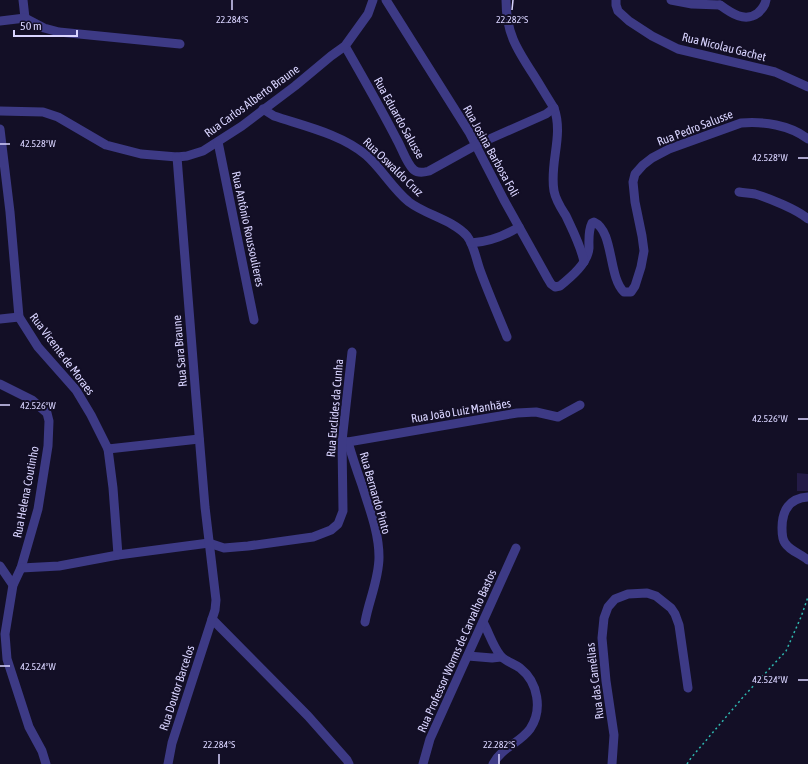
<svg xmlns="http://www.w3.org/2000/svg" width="808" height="764" viewBox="0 0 808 764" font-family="'Asap Condensed',sans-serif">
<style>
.building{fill:#241b47}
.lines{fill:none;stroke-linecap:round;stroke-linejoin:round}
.path{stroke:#2fb8b0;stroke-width:1.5;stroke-dasharray:2 3;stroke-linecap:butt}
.street{stroke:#3d3a85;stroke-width:9}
.ticks{fill:none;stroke:#d9d4ff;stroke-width:1.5}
.labels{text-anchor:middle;stroke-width:4;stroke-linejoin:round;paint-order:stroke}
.street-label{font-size:12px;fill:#d9d4ff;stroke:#130f26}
.ticks-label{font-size:10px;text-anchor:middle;fill:#d9d4ff;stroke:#130f26;stroke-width:4;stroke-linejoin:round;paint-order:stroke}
</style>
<rect width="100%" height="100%" fill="#130f26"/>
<!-- building -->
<polygon class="building" points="797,473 808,474 808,491 797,491"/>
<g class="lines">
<!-- path -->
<polyline class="path" points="687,764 691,758 744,696 786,651 801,617 808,597"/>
<!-- street -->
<g class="street">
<polyline points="23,0 25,18"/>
<path d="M386,0L469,132L504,200L548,279L551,284L555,287L560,286C571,277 588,263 589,248C589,240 588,231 592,223L594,222C614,231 608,277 624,292H631L635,286L641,267L644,251L642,236L635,202L633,182L635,174L643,165L652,158L669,149L741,123C763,121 790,125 808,139"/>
<path d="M506,0C506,32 516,48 533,74C540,85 547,97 554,108C564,136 549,163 554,191C556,201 561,208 566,216C573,231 581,246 584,262"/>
<polyline points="616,0 616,5 618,11 629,21 652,36 678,49 775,72 808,87"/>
<polyline points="671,0 692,4 720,5"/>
<path d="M720,5C731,13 745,23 758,13C762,9 765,6 766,0"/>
<polyline points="0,21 25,18 44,28 59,32 180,44"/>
<path d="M345,46C362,76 380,107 396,138C401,146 407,165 414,170C419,174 425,172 429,171L476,145L546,114L554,108"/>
<path d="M263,109L274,116C304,126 341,134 366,155C382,169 392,188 409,202C426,215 453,220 467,236C474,245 476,259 480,270C488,292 498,315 507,337"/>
<polyline points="0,111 43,112 58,117 106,145 141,154 177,157 187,156 203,151 242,126 295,86 331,56 345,46 368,14 373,0"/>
<polyline points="0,129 10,212 19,317 38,347 76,390 91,415 108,449 199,439"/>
<polyline points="218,142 254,320"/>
<path d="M739,192C745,193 750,193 755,194C769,198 798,210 808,219"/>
<path d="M471,243C488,242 504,236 519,227"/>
<polyline points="0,319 19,317"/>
<polyline points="0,384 32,400 47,413 49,421 48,446 38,509 21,568 13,585 5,634 7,659 29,727 42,751 46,764"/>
<polyline points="342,441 348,442 517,413 536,412 558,417 580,405"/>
<path d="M348,442C352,456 357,471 362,485C369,508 379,532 379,557C379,579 369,600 365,622"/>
<polyline points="108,449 113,488 118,555"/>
<path d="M808,497C789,498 782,511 782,528C782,533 782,539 785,543C790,551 801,554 808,560"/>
<polyline points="0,566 13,585"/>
<polyline points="21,568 59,566 118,555 209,543 224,548 248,546 313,537 331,530 338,524 343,511 342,441 352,352"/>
<polyline points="212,619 308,716 347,760 349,764"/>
<path d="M483,622C489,633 493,646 500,655C504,661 515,664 520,668C538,682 543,710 530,729C520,743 502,747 493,764"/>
<polyline points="468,656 492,658 501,657"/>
<polyline points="168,764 172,743 215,610 216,600 205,507 196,398 177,157"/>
<polyline points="423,764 430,739 516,548"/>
<polyline points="612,764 614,735 606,681 602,638 604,618 608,607 615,599 628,594 647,593 656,596 671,608 675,614 679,625 688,688"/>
</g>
</g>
<!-- ticks -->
<path class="ticks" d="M232,10V0M512,10L513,0M0,144H10M798,158H808M0,405H10M798,419H808M0,666H10M798,680H808M219,764V754M499,764V754"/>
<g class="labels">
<!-- street labels -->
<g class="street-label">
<text transform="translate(724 47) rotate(14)" y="4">Rua Nicolau Gachet</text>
<text transform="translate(252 101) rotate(-36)" y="4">Rua Carlos Alberto Braune</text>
<text transform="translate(399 118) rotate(61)" y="4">Rua Eduardo Salusse</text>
<text transform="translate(695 128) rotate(-21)" y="4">Rua Pedro Salusse</text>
<text transform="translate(491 151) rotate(61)" y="4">Rua Josina Barbosa Foli</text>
<text transform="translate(393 167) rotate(44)" y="4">Rua Oswaldo Cruz</text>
<text transform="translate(248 229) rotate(78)" y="4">Rua Antônio Roussoulieres</text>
<text transform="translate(180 351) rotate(-95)" y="4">Rua Sara Braune</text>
<text transform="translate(62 354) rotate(53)" y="4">Rua Vicente de Moraes</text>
<text transform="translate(335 408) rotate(-85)" y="4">Rua Euclides da Cunha</text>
<text transform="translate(461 411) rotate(-9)" y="4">Rua João Luiz Manhães</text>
<text transform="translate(26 492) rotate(-79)" y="4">Rua Helena Coutinho</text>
<text transform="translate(375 493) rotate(74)" y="4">Rua Bernardo Pinto</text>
<text transform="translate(457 651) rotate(-66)" y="4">Rua Professor Worms de Carvalho Bastos</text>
<text transform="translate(595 681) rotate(-97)" y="4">Rua das Camélias</text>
<text transform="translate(177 688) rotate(-72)" y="4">Rua Doutor Barcelos</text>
</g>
</g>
<g class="ticks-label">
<text x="232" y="23">22.284°S</text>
<text x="512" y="23">22.282°S</text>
<text x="38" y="147">42.528°W</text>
<text x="770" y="161">42.528°W</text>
<text x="38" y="409">42.526°W</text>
<text x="770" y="422">42.526°W</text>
<text x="38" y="670">42.524°W</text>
<text x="770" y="683">42.524°W</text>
<text x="219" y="748">22.284°S</text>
<text x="499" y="748">22.282°S</text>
</g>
<!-- scale -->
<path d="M14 30v6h63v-6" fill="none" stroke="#d9d4ff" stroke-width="2"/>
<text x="20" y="30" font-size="12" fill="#d9d4ff" stroke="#130f26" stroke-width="3" paint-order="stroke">50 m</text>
</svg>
